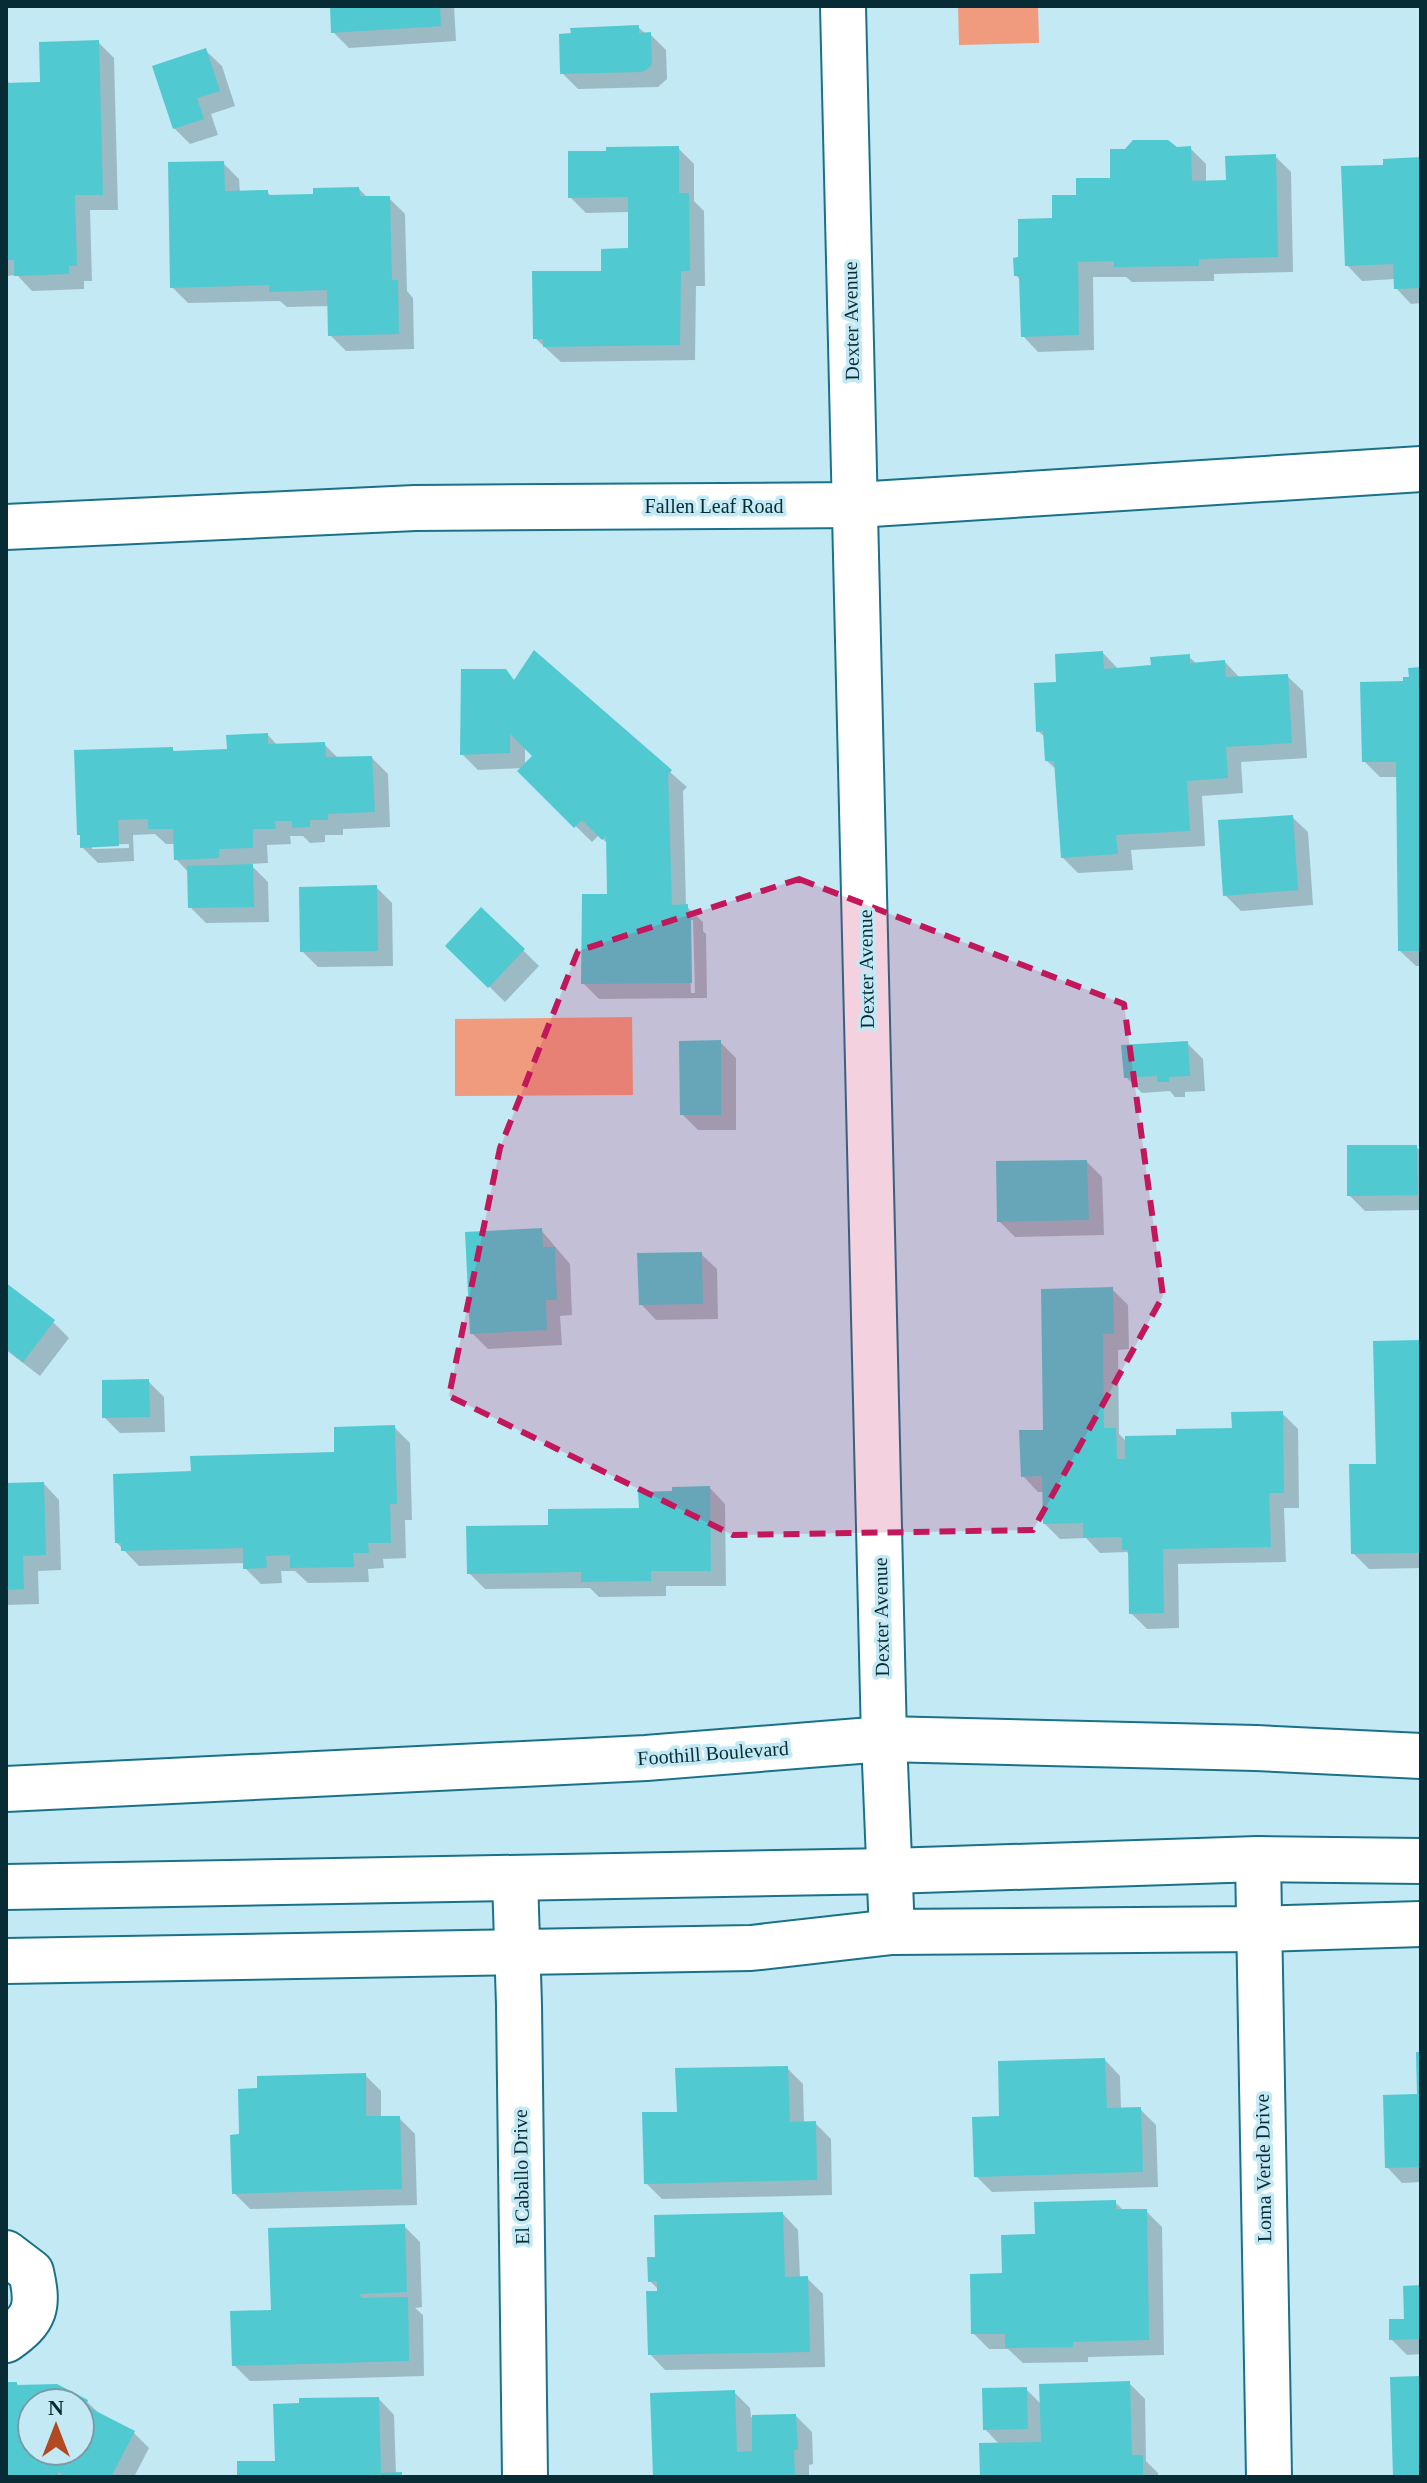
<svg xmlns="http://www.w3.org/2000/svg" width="1427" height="2483" viewBox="0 0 1427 2483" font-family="'Times New Roman',serif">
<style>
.green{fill:#f19b7e}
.shadow{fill:#0003;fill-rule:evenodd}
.building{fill:#50cad0;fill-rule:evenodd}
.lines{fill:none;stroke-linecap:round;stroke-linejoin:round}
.minor-casing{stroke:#1a7289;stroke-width:48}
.major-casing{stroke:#1a7289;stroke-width:48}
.minor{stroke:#fff;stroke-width:44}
.major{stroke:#fff;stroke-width:44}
.marked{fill:#c2185b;fill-opacity:0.2;stroke:#c2185b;stroke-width:6;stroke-dasharray:16 10;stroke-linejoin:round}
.labels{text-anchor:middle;stroke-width:7;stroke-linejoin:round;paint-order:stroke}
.street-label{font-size:20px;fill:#082c35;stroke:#c3e9f5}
</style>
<rect width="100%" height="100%" fill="#c3e9f5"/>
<!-- green -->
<g class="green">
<polygon points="958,6 1038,6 1039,43 959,45"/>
<polygon points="632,1017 633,1095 455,1096 455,1019"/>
</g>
<!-- shadow -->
<g class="shadow">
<polygon points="332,6 454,6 456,41 349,48 333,32"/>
<polygon points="638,27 646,34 650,34 666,50 667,79 658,87 578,89 562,73"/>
<polygon points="98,42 114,58 118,210 90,210 92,281 84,281 84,289 32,291 17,275 6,276 6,76 10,86 42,84"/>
<polygon points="206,51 222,66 235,106 211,114 218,135 190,144 174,128"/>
<polygon points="678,148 694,164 694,201 704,211 705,286 696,286 695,360 561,362 535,338 630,250 630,212 586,213 570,197"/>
<polygon points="1190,148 1206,164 1206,183 1228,182 1275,156 1291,172 1293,272 1214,274 1214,281 1132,282 1126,277 1093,277 1094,350 1038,352 1023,336 1021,281 1016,275 1021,259 1078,197 1176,149"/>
<polygon points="1421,159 1421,303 1411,304 1396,288 1395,279 1362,281 1347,265 1385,167"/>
<polygon points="223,163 239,179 240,193 267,192 272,197 315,196 359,189 368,198 389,198 405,214 407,291 413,298 414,349 346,351 330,335 329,306 287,307 280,301 188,303 172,287"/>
<path d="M534,653L687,787L683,791L686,906L703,922V931L706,934L707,998L599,999L583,983L609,896L608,844L599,835L592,842L519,771L522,768L478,770L462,754ZM525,746L534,756L525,765ZM689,920H693L695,993H691Z"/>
<polygon points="1103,653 1119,670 1153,667 1189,657 1197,664 1225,662 1240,678 1287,676 1303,691 1307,758 1241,762 1243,793 1202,796 1205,846 1131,850 1133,870 1078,873 1062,857 1057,770 1047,761 1046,738 1038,731 1059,684"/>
<polygon points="1421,669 1421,966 1416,966 1400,951 1398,777 1380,777 1364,761 1405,683"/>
<path d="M268,735L278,746L324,744L339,759L372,758L388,774L390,827L343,829V835H325V842L310,843L303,836H290L291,844L267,845L268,863L250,864L268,882L269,922L206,923L190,907L189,873L176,859L175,844H166L155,834L133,835L134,861L98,863L82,847V838L79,834L172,749L176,753L229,751ZM129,844V848L92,849V845Z"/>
<polygon points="1292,817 1308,832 1313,905 1241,911 1225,895"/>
<polygon points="376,887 392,903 393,966 318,967 302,951"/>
<polygon points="482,910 539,966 505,1002 448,946"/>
<polygon points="720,1042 736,1058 736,1130 698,1130 682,1114"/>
<polygon points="1187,1043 1203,1059 1205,1091 1185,1092 1185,1097 1175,1097 1170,1091 1142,1093 1126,1077"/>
<polygon points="1416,1147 1421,1151 1421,1210 1365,1211 1349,1195"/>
<polygon points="1087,1162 1102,1177 1104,1235 1015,1237 999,1221"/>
<polygon points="541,1230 570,1264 572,1315 560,1316 562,1345 488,1349 472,1333"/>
<polygon points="701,1254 717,1269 718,1319 656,1320 641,1304"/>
<polygon points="6,1285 53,1322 69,1338 40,1376 6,1350"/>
<polygon points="1112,1289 1128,1305 1129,1349 1118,1350 1119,1434 1127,1442 1234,1430 1282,1413 1298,1429 1299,1508 1284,1508 1286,1562 1178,1564 1179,1628 1147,1629 1131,1613 1130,1556 1127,1552 1100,1553 1086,1538 1060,1539 1045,1524 1044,1492 1038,1492 1023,1476"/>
<polygon points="1421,1342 1421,1568 1369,1569 1353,1553 1378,1466"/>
<polygon points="148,1381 164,1397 165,1432 120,1433 104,1417"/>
<polygon points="394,1427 410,1443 412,1520 405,1520 406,1558 383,1559 384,1568 368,1569 369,1582 308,1583 295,1571 281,1571 282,1583 261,1584 245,1568 245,1563 139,1566 117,1543 193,1473 336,1454"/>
<polygon points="44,1484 59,1500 61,1570 38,1571 39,1604 6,1605 6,1485"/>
<polygon points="710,1488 725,1504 726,1586 666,1586 666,1596 599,1597 590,1588 485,1589 469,1573 550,1527 641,1510"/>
<polygon points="1421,2054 1421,2182 1402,2183 1387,2167 1419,2096"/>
<polygon points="1105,2060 1120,2076 1121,2110 1140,2109 1156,2125 1158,2187 992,2192 976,2176 1001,2118"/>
<polygon points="787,2068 803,2084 804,2124 815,2123 831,2139 832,2195 662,2199 646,2183 679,2113"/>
<polygon points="365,2075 381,2091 381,2118 399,2118 415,2134 417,2205 250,2209 234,2193"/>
<polygon points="1115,2202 1124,2211 1146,2211 1162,2227 1164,2355 1088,2357 1088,2362 1023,2363 1008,2349 989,2349 973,2333 1004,2275 1037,2236"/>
<polygon points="783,2214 798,2230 800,2278 807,2278 823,2294 825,2367 665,2370 650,2354 662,2293 650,2281"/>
<polygon points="404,2226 420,2242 422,2307 415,2308 423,2315 424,2376 250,2381 234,2365 273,2312"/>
<polygon points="1421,2287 1421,2354 1407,2355 1391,2339 1406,2321"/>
<polygon points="1129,2383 1145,2399 1146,2461 1158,2473 1158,2477 982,2477 1000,2445 985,2429 1026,2389 1042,2405"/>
<path d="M6,2384H17L20,2387L87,2402L102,2416L133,2432L149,2448L134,2477H6ZM32,2403H80V2451H32Z"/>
<polygon points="734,2392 750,2408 751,2417 796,2416 812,2432 813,2464 809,2465 809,2477 655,2477"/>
<polygon points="379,2399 394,2415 396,2475 404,2477 239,2477 277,2463"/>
</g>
<!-- building -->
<g class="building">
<polygon points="330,6 440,6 441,26 331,33"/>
<polygon points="639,25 639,33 651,32 652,63 649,68 642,72 560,74 559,34 571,33 570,28"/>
<polygon points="99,40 103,195 75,195 77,266 69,266 69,274 14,276 14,260 6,260 6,83 40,82 39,42"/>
<polygon points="206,48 220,91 197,98 204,119 173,129 152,66"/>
<polygon points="1133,140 1168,140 1177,147 1191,146 1192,181 1226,180 1225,156 1276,154 1278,257 1199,259 1199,266 1114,267 1114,261 1078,262 1079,335 1021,337 1019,276 1014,276 1013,258 1018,257 1018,219 1052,218 1052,195 1076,195 1076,178 1110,178 1110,149 1125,149"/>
<polygon points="679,146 679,193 689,193 690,271 681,271 680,345 543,347 543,339 533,339 532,271 601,271 601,249 628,248 628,197 568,198 568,151 606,151 606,147"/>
<polygon points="1421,157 1421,288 1394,289 1393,264 1345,266 1341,166 1383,165 1383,159"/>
<polygon points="224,161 225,191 268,190 268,195 313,194 313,188 359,187 360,196 390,196 392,280 398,280 399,334 328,336 327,290 269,292 269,285 170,288 168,162"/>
<polygon points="534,650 672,770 668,775 672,905 688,904 688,917 691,917 692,983 581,984 582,894 607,894 606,836 602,840 582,820 574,828 517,771 532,756 510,734 510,753 460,755 461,669 506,669 514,680"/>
<polygon points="1103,651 1104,669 1151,665 1150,657 1190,654 1190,663 1225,660 1226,677 1288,674 1292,743 1226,747 1228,778 1187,781 1190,831 1116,835 1118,854 1061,858 1054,761 1045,761 1043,731 1036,732 1034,683 1056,682 1055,654"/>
<polygon points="1421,667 1421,951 1398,951 1396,762 1362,762 1360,682 1403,681 1403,677 1409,677 1408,668"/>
<polygon points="268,733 268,744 325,742 326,757 372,756 375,812 328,814 328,820 310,820 310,827 292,828 292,821 275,821 276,829 253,829 253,848 219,849 219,858 174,860 173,829 148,829 148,819 118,820 119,846 80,848 80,835 77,835 74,750 173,747 173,751 227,749 226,735"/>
<polygon points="1293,815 1298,890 1223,896 1218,820"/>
<polygon points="253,864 254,907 188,908 187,866"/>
<polygon points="377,885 378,951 300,952 299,887"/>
<polygon points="481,907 525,949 488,988 445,946"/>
<polygon points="721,1040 721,1115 680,1115 679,1041"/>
<polygon points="1188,1041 1190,1076 1169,1077 1169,1082 1157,1082 1157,1076 1124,1078 1121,1045"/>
<polygon points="1347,1145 1417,1145 1418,1195 1347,1196"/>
<polygon points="1087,1160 1089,1220 997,1222 996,1161"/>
<polygon points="542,1228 543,1247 555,1247 557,1300 546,1300 547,1330 470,1334 465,1232"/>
<polygon points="702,1252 703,1304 639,1305 637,1253"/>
<polygon points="6,1283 55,1320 23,1362 6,1349"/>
<polygon points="1113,1287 1114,1334 1103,1334 1104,1428 1116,1428 1117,1459 1125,1459 1125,1436 1176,1435 1176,1429 1232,1428 1231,1412 1283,1411 1284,1493 1269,1493 1271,1547 1163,1549 1164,1613 1129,1614 1128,1550 1122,1550 1122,1537 1083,1538 1083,1523 1043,1524 1042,1476 1021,1477 1019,1430 1043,1430 1041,1289"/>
<polygon points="1421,1340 1421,1553 1351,1554 1349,1464 1376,1464 1373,1341"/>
<polygon points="149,1379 150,1417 102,1418 102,1380"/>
<polygon points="395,1425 397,1504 390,1504 391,1543 368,1543 369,1553 353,1553 354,1567 290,1568 290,1555 266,1556 267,1568 243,1569 243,1548 121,1551 121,1543 115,1543 113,1474 191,1471 190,1456 334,1452 334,1427"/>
<polygon points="44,1482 46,1555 23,1556 24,1589 6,1590 6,1483"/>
<polygon points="710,1486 711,1571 651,1571 651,1581 581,1582 581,1572 467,1574 466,1526 548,1525 548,1509 639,1508 638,1492 672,1491 672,1487"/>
<polygon points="1416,2052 1421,2052 1421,2167 1385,2168 1383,2095 1417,2094"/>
<polygon points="1105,2058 1107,2108 1141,2107 1143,2172 974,2177 972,2117 999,2116 998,2061"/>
<polygon points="788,2066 790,2122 816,2121 817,2180 644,2184 642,2112 677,2112 675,2068"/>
<polygon points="366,2073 366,2116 400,2116 402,2189 232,2194 230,2135 239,2134 238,2089 257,2088 257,2076"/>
<polygon points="1116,2200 1116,2209 1147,2209 1149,2340 1073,2342 1073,2347 1005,2348 1005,2334 971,2334 970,2274 1002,2273 1001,2235 1035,2234 1034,2202"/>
<polygon points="783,2212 785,2277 808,2276 810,2352 648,2355 646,2291 657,2291 657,2281 648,2282 647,2257 655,2257 654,2215"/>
<polygon points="405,2224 407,2292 360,2294 361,2298 408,2297 409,2361 232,2366 230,2311 271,2310 268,2228"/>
<polygon points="1421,2285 1421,2339 1389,2340 1389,2319 1404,2319 1403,2286"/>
<polygon points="1421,2376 1421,2477 1393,2477 1390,2377"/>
<polygon points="1130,2381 1132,2455 1143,2455 1143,2477 980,2477 979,2443 1041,2442 1039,2384"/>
<path d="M6,2382H17V2385L57,2384L88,2400L86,2406L135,2431L111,2477H67L58,2472V2477H6ZM32,2403H80V2451H32Z"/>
<polygon points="1027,2387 1028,2429 983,2430 982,2388"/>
<polygon points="735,2390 737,2452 752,2451 752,2415 796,2414 798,2449 794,2450 795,2477 653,2477 650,2393"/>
<polygon points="379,2397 381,2473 402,2472 402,2477 237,2477 237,2461 275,2461 273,2404 299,2403 299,2398"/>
</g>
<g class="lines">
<!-- minor casing -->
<g class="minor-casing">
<g id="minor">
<polyline points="843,6 884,1739 892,1932"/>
<polyline points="6,527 415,508 856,505 1421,469"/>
<polyline points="6,1789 646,1758 884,1739 1256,1748 1421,1756"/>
<polyline points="1258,1859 1269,2477"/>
<polyline points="515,1878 519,2005 525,2477"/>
<path d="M6,2253L31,2272C39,2307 36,2319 6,2340"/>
</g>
</g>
<!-- major casing -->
<g class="major-casing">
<g id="major">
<polyline points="6,1887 890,1871 1258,1859 1421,1861"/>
<polyline points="6,1961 751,1948 892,1932 1258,1929 1421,1924"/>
</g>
</g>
<!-- minor -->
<use href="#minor" class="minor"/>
<!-- major -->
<use href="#major" class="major"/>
</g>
<!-- marked area -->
<path class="marked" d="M799,879L1124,1004L1163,1296L1033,1530L733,1535L449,1396L500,1148L578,951Z"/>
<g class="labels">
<!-- street labels -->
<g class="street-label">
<text transform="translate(851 321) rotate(-91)" y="7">Dexter Avenue</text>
<text x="714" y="513">Fallen Leaf Road</text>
<text transform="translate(866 969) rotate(-91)" y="7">Dexter Avenue</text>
<text transform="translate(881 1617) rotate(-91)" y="7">Dexter Avenue</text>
<text transform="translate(713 1753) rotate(-4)" y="7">Foothill Boulevard</text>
<text transform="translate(1263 2168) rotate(-91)" y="7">Loma Verde Drive</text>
<text transform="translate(521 2177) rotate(-91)" y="7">El Caballo Drive</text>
</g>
</g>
<!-- border -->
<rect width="1427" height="2483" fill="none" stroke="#082c35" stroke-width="16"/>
<!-- north arrow -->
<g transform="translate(56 2427)"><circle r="38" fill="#c3e9f5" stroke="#789da8" stroke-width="2"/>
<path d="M0-6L14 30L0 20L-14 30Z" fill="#b14a23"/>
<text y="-12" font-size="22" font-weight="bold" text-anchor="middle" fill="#082c35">N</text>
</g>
</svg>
